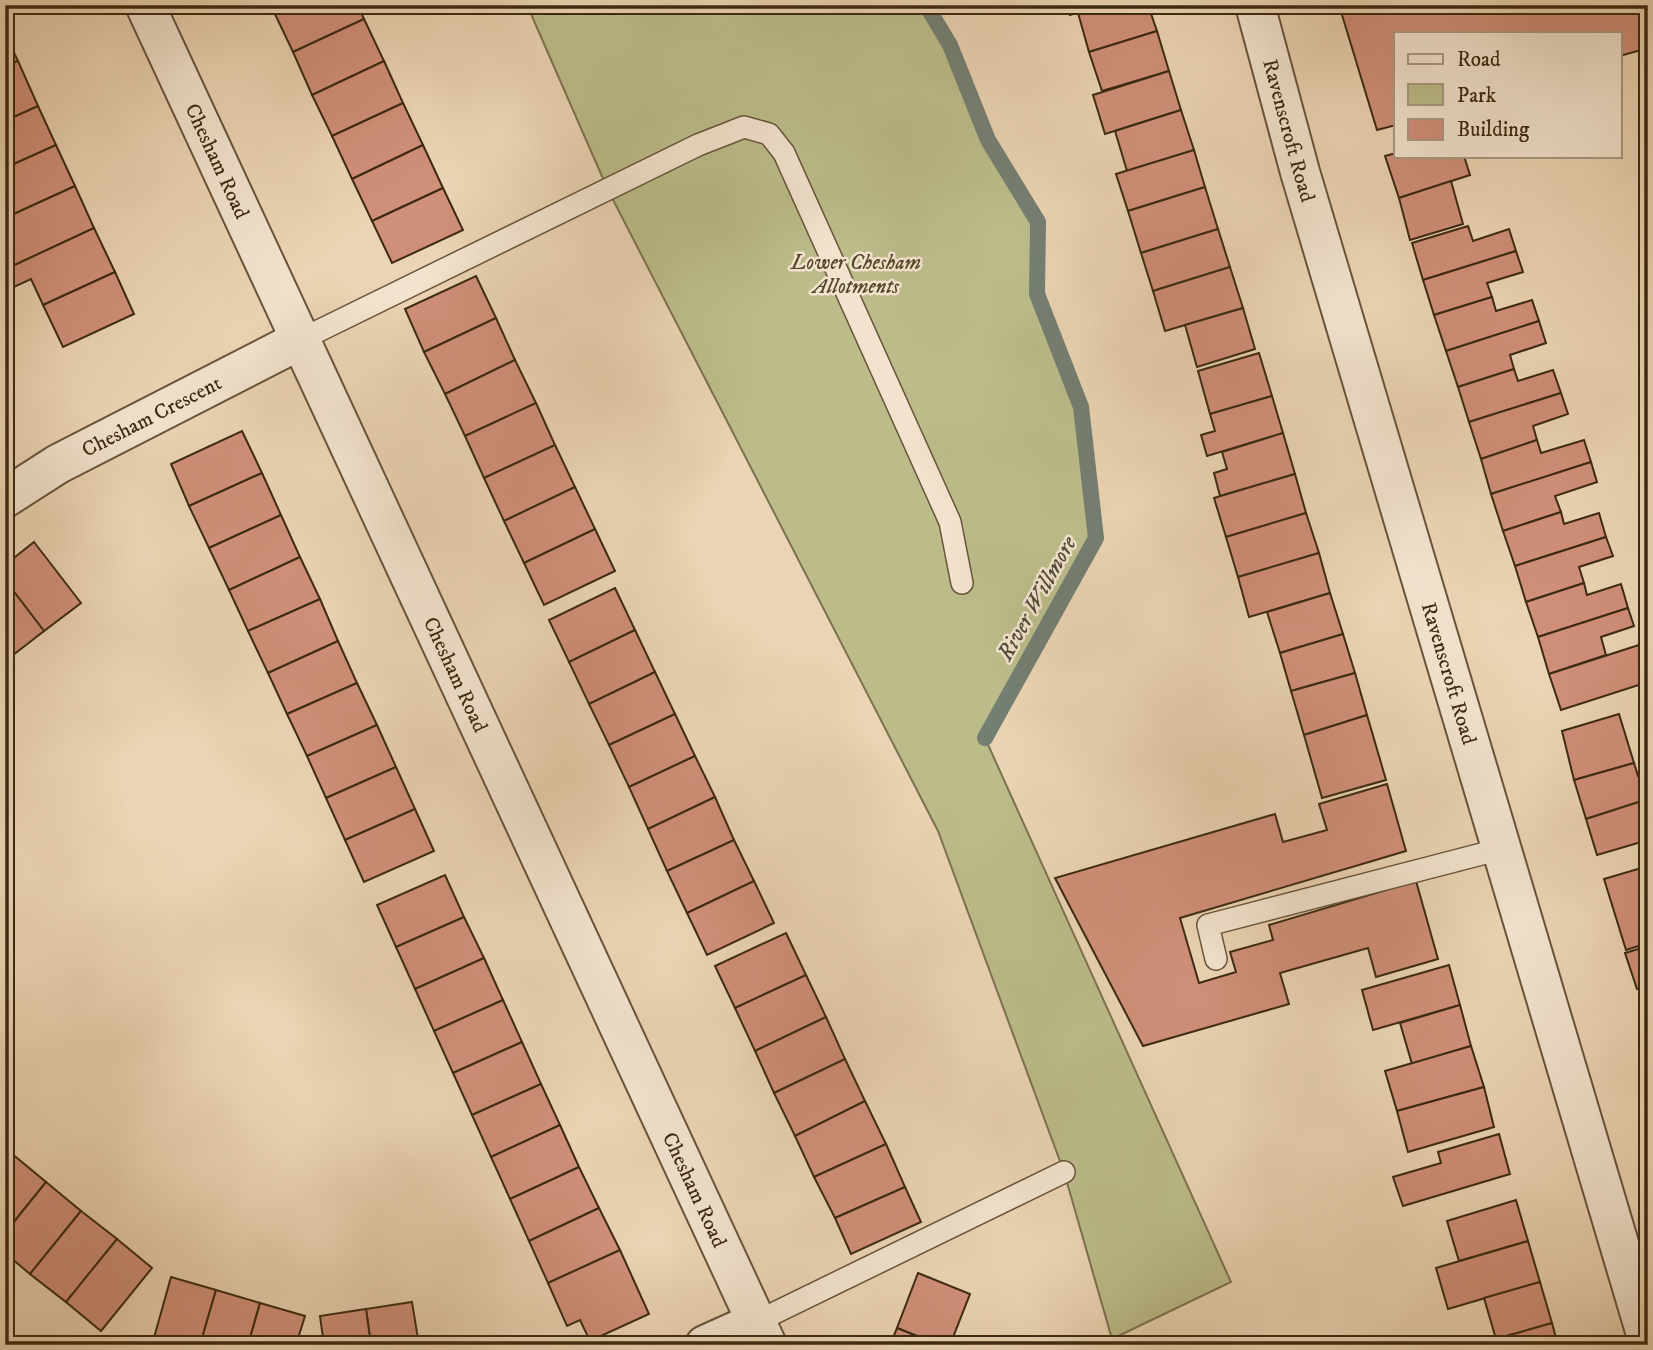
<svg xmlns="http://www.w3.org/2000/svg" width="1653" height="1350" viewBox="0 0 1653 1350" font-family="'IM FELL DW Pica',serif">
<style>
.green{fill:#bbbc8a;stroke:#7c734e;stroke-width:2}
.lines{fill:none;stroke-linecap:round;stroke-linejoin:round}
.stream{stroke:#747f73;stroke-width:16}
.building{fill:#d08f79;stroke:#3c2a12;stroke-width:2}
.lane-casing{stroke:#68543a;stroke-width:24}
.street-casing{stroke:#68543a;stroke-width:42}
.lane{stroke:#f2e3ce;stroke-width:21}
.street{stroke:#f2e3ce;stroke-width:38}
.labels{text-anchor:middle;stroke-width:5;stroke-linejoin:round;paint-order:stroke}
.street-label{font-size:21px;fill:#3c2a12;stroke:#f2e3ce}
.park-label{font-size:21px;font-style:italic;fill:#55472a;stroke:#f2e3ce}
.water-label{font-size:23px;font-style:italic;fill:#534d3a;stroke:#f2e3ce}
</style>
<rect width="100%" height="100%" fill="#ebd4b3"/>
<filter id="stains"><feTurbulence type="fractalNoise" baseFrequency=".00286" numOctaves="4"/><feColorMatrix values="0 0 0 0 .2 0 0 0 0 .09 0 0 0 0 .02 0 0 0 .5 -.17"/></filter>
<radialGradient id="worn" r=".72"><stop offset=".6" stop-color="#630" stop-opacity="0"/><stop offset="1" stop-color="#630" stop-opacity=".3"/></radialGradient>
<!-- green -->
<polygon class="green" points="527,5 926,5 950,45 988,140 1038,222 1037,294 1081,407 1096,538 985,738 1231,1282 1112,1339 1064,1172 938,831 608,190"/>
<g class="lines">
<!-- stream -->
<polyline class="stream" points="926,5 950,45 988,140 1038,222 1037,294 1081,407 1096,538 985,738"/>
</g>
<!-- building -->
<g class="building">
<polygon points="283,5 358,5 364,19 293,52 273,10"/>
<polygon points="1067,5 1101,5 1070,15"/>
<polygon points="1101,5 1148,5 1157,31 1089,52 1078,13"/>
<polygon points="1339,5 1643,5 1648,19 1648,48 1620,56 1620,33 1396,33 1396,125 1377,130"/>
<polygon points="364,19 384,61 312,95 293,52"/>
<polygon points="1157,31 1169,71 1102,91 1089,52"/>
<polygon points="5,34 18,61 5,66"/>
<polygon points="18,61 38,106 5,121 5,66"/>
<polygon points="384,61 403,103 332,136 312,95"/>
<polygon points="1169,71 1181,110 1105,134 1093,95"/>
<polygon points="403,103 423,145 352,179 332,136"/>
<polygon points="38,106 56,145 5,168 5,121"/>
<polygon points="1181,110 1194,150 1127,171 1115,131"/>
<polygon points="56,145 75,186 5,218 5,168"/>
<polygon points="423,145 443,188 372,221 352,179"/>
<polygon points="1194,150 1205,187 1128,211 1116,174"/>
<polygon points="1396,153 1396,156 1464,156 1470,175 1399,198 1385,156"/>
<polygon points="1451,181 1463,224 1410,240 1399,198"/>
<polygon points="75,186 94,228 6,269 5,218"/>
<polygon points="1205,187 1218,229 1141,253 1128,211"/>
<polygon points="443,188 463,230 392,263 372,221"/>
<polygon points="1468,226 1473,241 1509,229 1516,251 1423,280 1412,243"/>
<polygon points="94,228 115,272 43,305 31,279 14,287 6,269"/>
<polygon points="1218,229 1230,267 1153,291 1141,253"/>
<polygon points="1516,251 1523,272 1487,283 1492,297 1434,315 1423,280"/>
<polygon points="1230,267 1243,308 1165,331 1153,291"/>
<polygon points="115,272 134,314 63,347 43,305"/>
<polygon points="476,276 496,318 424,352 405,309"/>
<polygon points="1492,297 1496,311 1532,300 1539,321 1446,351 1434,315"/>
<polygon points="1243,308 1255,349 1197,367 1185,325"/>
<polygon points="496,318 515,360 445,394 424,352"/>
<polygon points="1539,321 1546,343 1510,355 1514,369 1458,387 1446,351"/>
<polygon points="1259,353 1272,396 1210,414 1198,371"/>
<polygon points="515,360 536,403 465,436 445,394"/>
<polygon points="1514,369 1518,381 1553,370 1561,393 1469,422 1458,387"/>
<polygon points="1561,393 1568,414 1533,426 1537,440 1481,459 1469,422"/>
<polygon points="1272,396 1283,433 1207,456 1201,435 1215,431 1210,414"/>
<polygon points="536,403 555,445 484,478 465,436"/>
<polygon points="242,431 262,473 189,506 171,464"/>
<polygon points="1283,433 1295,474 1220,496 1214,473 1227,469 1222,452"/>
<polygon points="1537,440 1541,453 1584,440 1591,462 1491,494 1481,459"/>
<polygon points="555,445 575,487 504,521 484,478"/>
<polygon points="1591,462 1597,482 1555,496 1561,512 1503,531 1491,494"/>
<polygon points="262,473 281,515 209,548 189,506"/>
<polygon points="1295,474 1306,513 1226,537 1214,498"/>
<polygon points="575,487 595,529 524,563 504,521"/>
<polygon points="1561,512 1564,524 1599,513 1606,537 1515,566 1503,531"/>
<polygon points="1306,513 1319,553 1238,577 1226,537"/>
<polygon points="281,515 300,557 229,590 209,548"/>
<polygon points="595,529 615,571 544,605 524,563"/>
<polygon points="1606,537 1613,556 1579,567 1584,583 1526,602 1515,566"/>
<polygon points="34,542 81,603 44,631 5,580 5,565"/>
<polygon points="1319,553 1330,593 1249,617 1238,577"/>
<polygon points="300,557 320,599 248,631 229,590"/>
<polygon points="5,580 44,631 8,659 5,656"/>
<polygon points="1584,583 1587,595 1621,584 1628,608 1538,637 1526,602"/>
<polygon points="615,588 635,630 569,662 549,620"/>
<polygon points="1330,593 1343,634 1280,653 1267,612"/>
<polygon points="320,599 338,641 268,673 248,631"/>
<polygon points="1628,608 1634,626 1601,637 1606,655 1549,674 1538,637"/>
<polygon points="635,630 655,672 589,704 569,662"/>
<polygon points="1343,634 1355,673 1291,691 1280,653"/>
<polygon points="338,641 357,683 287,714 268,673"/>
<polygon points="1645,643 1648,652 1648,682 1561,710 1549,674"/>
<polygon points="655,672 675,714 609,745 589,704"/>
<polygon points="1355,673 1367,715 1304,735 1291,691"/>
<polygon points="357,683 377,725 307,756 287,714"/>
<polygon points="675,714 695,756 629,787 609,745"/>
<polygon points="1619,714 1634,763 1574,780 1562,731"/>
<polygon points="1367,715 1386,780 1322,798 1304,735"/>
<polygon points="377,725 396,767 326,798 307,756"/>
<polygon points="695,756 715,797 648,829 629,787"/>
<polygon points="1634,763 1638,776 1648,773 1648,799 1586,819 1574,780"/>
<polygon points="396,767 415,809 345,840 326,798"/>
<polygon points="1387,784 1406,851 1180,918 1199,983 1236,972 1230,952 1273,940 1269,925 1416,881 1438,959 1376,977 1368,948 1280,973 1289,1004 1143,1046 1055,878 1275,814 1283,842 1327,830 1319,804"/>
<polygon points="715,797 734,840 667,871 648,829"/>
<polygon points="1648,799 1648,840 1597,855 1586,819"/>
<polygon points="415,809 434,851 364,882 345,840"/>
<polygon points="734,840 754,881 687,913 667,871"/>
<polygon points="1648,866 1648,943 1626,950 1604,879"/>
<polygon points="445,875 464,917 396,947 377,905"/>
<polygon points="754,881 774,923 707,955 687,913"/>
<polygon points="464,917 484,958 415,989 396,947"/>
<polygon points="786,933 806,975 735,1008 715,966"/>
<polygon points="1648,946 1648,985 1637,989 1625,953"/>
<polygon points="484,958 503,1000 434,1031 415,989"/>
<polygon points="1449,965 1460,1005 1373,1030 1362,990"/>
<polygon points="806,975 826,1017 755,1051 735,1008"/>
<polygon points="1648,999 1648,1021 1642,1001"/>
<polygon points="503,1000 522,1042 453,1073 434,1031"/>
<polygon points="1460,1005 1471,1046 1412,1064 1400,1023"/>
<polygon points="826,1017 845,1059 774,1093 755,1051"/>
<polygon points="522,1042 541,1084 472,1115 453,1073"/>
<polygon points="1471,1046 1484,1087 1397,1111 1385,1071"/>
<polygon points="845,1059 865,1101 795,1136 774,1093"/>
<polygon points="541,1084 560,1125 491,1157 472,1115"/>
<polygon points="1484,1087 1494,1127 1408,1152 1397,1111"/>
<polygon points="865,1101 886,1144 814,1177 795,1136"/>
<polygon points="560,1125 579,1167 510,1199 491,1157"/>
<polygon points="1499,1134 1510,1174 1403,1206 1393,1177 1441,1163 1438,1152"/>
<polygon points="886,1144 905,1187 835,1218 814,1177"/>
<polygon points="11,1153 46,1182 5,1233 5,1160"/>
<polygon points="579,1167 599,1208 529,1241 510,1199"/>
<polygon points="46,1182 81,1211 30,1274 5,1253 5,1233"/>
<polygon points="905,1187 921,1222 851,1254 835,1218"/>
<polygon points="1516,1200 1528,1241 1459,1261 1447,1221"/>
<polygon points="599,1208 620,1250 548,1283 529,1241"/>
<polygon points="81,1211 117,1239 66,1302 30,1274"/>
<polygon points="117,1239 152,1268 101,1331 66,1302"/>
<polygon points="1528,1241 1540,1282 1448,1309 1436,1268"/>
<polygon points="620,1250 649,1314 590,1341 580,1320 567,1326 548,1283"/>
<polygon points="918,1273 970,1294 950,1345 939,1345 897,1328"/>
<polygon points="171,1277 216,1290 200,1345 152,1345"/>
<polygon points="1540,1282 1552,1323 1496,1339 1484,1298"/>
<polygon points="216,1290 260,1303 248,1345 200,1345"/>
<polygon points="412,1302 419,1345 371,1345 366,1309"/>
<polygon points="260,1303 305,1316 296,1345 248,1345"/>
<polygon points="366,1309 371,1345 324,1345 320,1316"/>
<polygon points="1552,1323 1558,1345 1498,1345 1496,1339"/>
<polygon points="897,1328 939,1345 890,1345"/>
</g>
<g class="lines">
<!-- lane casing -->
<g class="lane-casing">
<g id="lane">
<polyline points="300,340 698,145 744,127 769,134 784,153 950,522 962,583"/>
<polyline points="1216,959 1208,925 1501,849"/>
<polyline points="756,1322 1064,1172"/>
</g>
</g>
<!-- street casing -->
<g class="street-casing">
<g id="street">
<path id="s1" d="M145,5L767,1345"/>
<path id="s2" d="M1255,5L1300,172L1648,1341"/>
<path id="s3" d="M5,498L58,464L300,340"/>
<polyline points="705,1345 756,1322"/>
</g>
</g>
<!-- lane -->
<use href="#lane" class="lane"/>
<!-- street -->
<use href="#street" class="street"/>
</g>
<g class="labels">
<!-- street labels -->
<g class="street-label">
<text dy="7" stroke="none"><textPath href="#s2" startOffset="130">Ravenscroft Road</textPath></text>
<text dy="7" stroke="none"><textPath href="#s1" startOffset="172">Chesham Road</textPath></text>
<text dy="7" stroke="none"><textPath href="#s3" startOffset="168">Chesham Crescent</textPath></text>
<text dy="7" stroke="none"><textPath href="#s2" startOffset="696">Ravenscroft Road</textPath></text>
<text dy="7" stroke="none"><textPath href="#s1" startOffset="738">Chesham Road</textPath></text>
<text dy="7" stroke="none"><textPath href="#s1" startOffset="1306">Chesham Road</textPath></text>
</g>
<!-- park labels -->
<g class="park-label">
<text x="856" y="269">Lower Chesham<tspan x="856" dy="24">Allotments</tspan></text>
</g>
<!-- water labels -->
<g class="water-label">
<text transform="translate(1036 598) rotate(-61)" y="8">River Willmore</text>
</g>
</g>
<!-- margin -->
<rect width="1653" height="1350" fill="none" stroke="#ebd4b3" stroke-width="28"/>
<rect x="7" y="7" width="1639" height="1336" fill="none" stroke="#3c2a12" stroke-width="3.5"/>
<rect x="14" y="14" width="1625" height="1322" fill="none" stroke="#3c2a12" stroke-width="2"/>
<!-- legend -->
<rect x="1394" y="32" width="228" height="126" fill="#f2e3ce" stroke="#a99983" stroke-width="2"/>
<rect x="1408" y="54" width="35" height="10" fill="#f2e3ce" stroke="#a99983" stroke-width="2"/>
<text x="1457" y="66" font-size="21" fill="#3c2a12">Road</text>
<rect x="1408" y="84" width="35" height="21" fill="#bbbc8a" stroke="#a99983" stroke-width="2"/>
<text x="1457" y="102" font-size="21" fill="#3c2a12">Park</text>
<rect x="1408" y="119" width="35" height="21" fill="#d08f79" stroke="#a99983" stroke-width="2"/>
<text x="1457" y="136" font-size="21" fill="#3c2a12">Building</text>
<rect width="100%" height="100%" filter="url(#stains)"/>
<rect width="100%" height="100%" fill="url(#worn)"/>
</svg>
